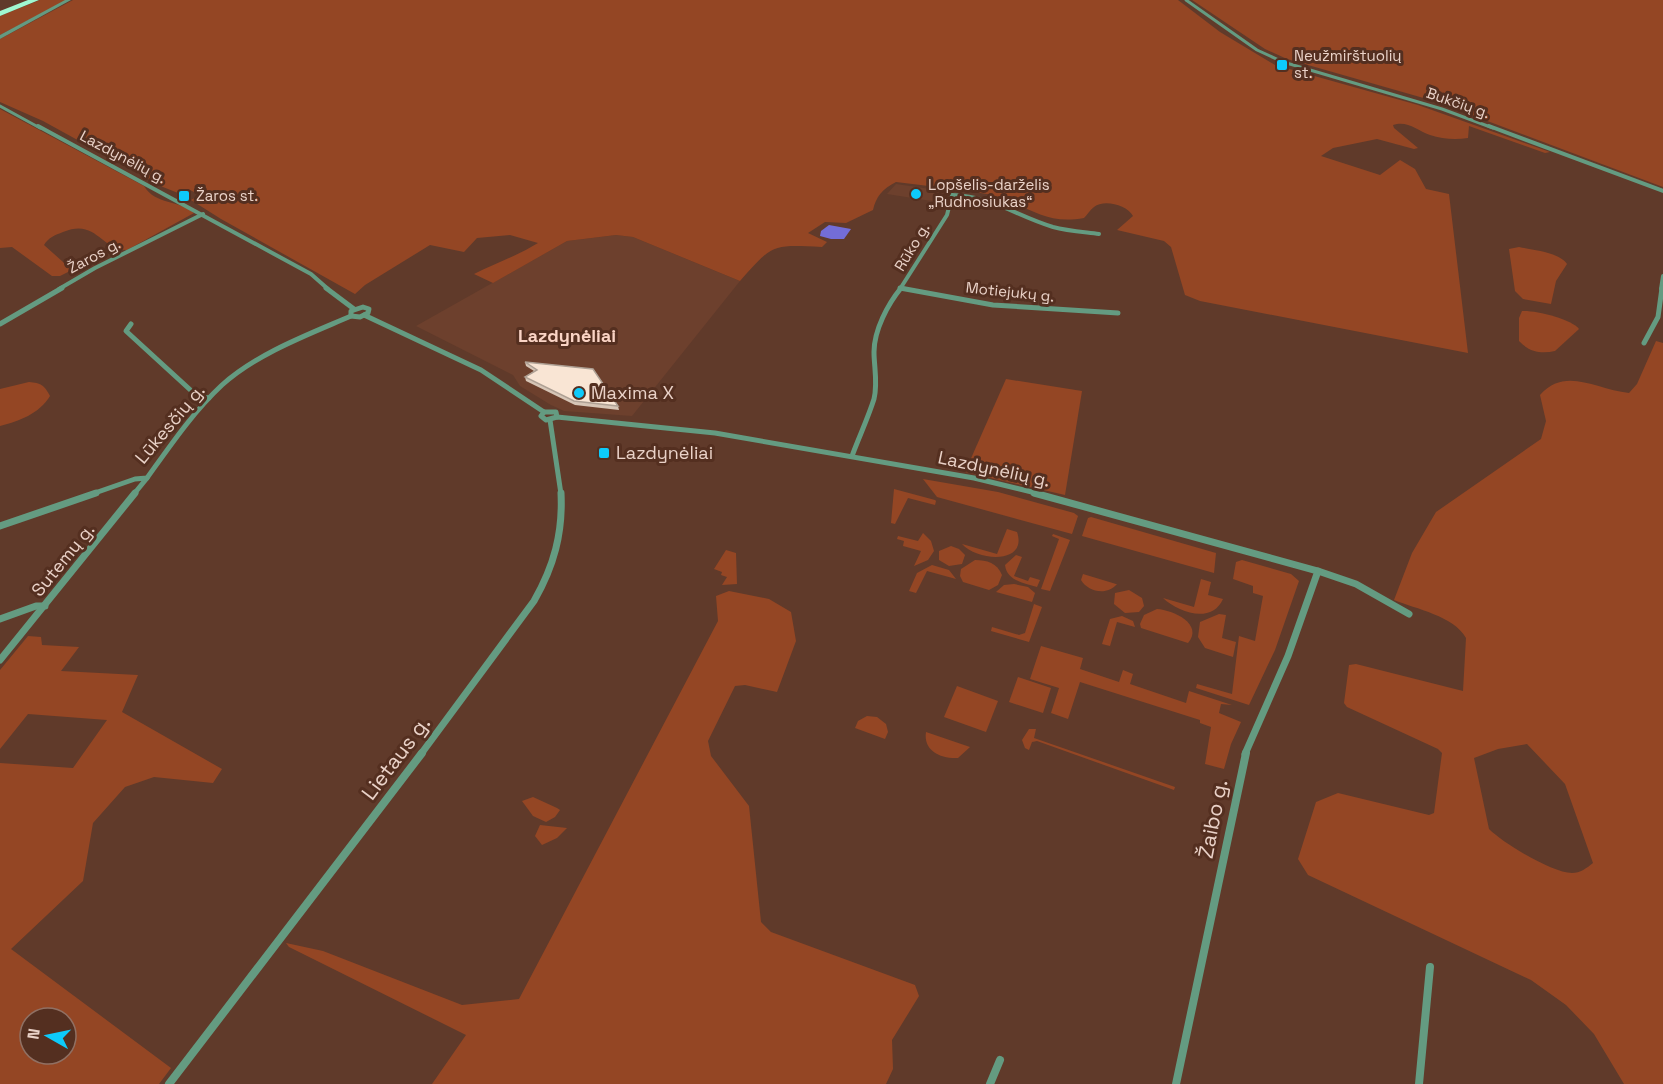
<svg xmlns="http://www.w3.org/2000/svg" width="1663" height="1084" viewBox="0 0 1663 1084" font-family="'Space Grotesk',sans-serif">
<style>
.built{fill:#6d402d}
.green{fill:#944624;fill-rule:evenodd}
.water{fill:#736dd7}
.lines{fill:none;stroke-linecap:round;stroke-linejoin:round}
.minor-far4{stroke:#649b81;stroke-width:3}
.minor-far3{stroke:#649b81;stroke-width:4}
.minor-far2{stroke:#649b81;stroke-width:5}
.minor-far1{stroke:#649b81;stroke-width:7}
.minor{stroke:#649b81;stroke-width:8}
.tertiary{fill:#649b81;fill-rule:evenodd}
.trunk{fill:#a0f7d0;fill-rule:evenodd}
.wall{fill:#d6c5b6}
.building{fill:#f9e5d4;stroke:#aea094;stroke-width:1.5}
.poi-dot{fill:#0dcafa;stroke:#542f20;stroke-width:2}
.labels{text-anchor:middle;stroke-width:6;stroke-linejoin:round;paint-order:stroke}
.far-poi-label{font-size:15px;fill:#ead2c8;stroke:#542f20;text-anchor:start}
.far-street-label{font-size:15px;fill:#ead2c8;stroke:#542f20}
.far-quarter-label{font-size:18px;font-weight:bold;fill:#fad4c5;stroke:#542f20}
.poi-label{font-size:18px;fill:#ead2c8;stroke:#542f20;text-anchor:start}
.street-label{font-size:18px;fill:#ead2c8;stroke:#542f20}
.near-street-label{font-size:21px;fill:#ead2c8;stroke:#542f20}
</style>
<rect width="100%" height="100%" fill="#603a2a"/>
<!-- built -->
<g class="built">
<polygon points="896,184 937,190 944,194 944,203 887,194"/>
<polygon points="616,235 633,237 740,281 632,416 564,411 551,405 520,386 513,375 416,326 567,241"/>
</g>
<!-- green -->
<g class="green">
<polygon points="40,0 67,0 0,35 0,16"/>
<path d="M73,0H1178L1220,32L1275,65L1418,105L1550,152L1545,153L1469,126L1468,138C1455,140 1442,139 1430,135C1417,130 1407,120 1393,125L1394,128L1418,148L1414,149L1377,139L1333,148L1321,156L1380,175L1400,160L1415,169L1426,189L1449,194L1468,353L1200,301L1185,295L1171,247L1164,241L1117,230L1133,216C1127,205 1104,199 1094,207C1090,210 1087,215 1084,218C1041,226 1026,202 987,194C957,189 926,186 896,182C882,189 876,197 873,210L846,223L825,222L808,233L827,242L822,247C773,245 773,243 740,281L633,237L616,235L567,241L493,283L474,274C496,263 517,256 538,243L510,235L477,238L464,252L430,245L365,285L355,294L221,219L191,200L200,195L188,189L178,193L163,187L43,121L0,102V39Z"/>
<polygon points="1192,0 1663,0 1663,187 1434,101 1287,59 1265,49"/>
<path d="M0,109L144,186C155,205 180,200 194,213L127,250C100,249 96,218 63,232C55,235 48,238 44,245L72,270L60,276H52L12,247L0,248Z"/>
<path d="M1519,247C1533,250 1559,252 1567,264L1556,281L1551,304L1523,299L1515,291L1509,249Z"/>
<path d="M1522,311C1535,310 1572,319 1579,329L1555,351C1541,354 1529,352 1519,341V318Z"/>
<path d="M1656,341L1663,343V1084H1624L1594,1034L1566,1005L1531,980L1308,875L1298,859L1316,802L1338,793L1429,815L1434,813L1442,753L1438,749L1347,707L1344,703L1349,665L1356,664L1463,691L1466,638C1454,616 1416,609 1394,600L1412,553L1436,512L1541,439L1546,421L1540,395C1566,366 1596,390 1629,393L1637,384ZM1527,744L1565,784L1593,863C1587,868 1580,873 1572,873C1552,873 1503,843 1489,829L1474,758L1498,749Z"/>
<polygon points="1006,379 1082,391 1065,495 965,472"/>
<path d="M29,382C41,383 44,385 50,396C39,414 19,421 0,426V389Z"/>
<polygon points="923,479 998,492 1074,513 1078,516 1072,534 937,497"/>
<polygon points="894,489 935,500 936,501 935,505 908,498 895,524 891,523"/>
<polygon points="1091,517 1216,553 1214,573 1082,536 1088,518"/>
<path d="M1007,529L1017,532C1028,564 979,562 962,544L997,554Z"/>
<polygon points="923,533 931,541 934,551 928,560 914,566 921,551 903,546 904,541 897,539 898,536 918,541"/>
<polygon points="1053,534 1070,540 1050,591 1041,589 1059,539 1052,536"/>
<polygon points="951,546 959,549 965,555 962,564 949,566 939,560 939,551"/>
<polygon points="726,550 736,553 737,584 722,585 727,577 721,575 722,572 714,569"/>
<path d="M1016,555L1022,557L1014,576L1028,581L1030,577L1040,580L1037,587C1024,583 1007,581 1005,565Z"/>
<path d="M975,560C987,560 997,563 1002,575L998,585L989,590L963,582L960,576L961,569Z"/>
<polygon points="1242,560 1291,574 1299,581 1275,650 1249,705 1196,688 1197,684 1232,694 1239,636 1255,641 1263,596 1253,593 1253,586 1233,579 1236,562"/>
<polygon points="932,565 949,570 956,579 927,571 916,593 909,591 917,573"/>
<path d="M1083,574L1116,584H1117C1107,596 1088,592 1081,580Z"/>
<path d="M1201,579L1211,582L1208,595L1223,599C1212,624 1179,613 1163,598L1194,607Z"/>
<polygon points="1014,584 1028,587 1035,593 1032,602 996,592 1004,585"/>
<polygon points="1129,590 1142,598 1144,606 1139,612 1125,613 1114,604 1115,593"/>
<polygon points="729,591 769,599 791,612 796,641 777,692 745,685 735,686 708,741 711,756 749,806 761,922 771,932 915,985 919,996 892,1040 893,1069 886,1084 432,1084 466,1035 289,947 286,943 323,951 462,1005 519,999 718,621 716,596"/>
<polygon points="1034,604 1042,607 1029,642 991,631 992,627 1019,635 1025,633"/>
<path d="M1157,609C1173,610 1204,624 1188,643L1141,628L1140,624L1144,615Z"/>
<polygon points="1219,614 1226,615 1222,638 1236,642 1233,657 1205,648 1198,637 1200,622"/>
<polygon points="1122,616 1133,621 1135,627 1117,622 1110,646 1102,644 1110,619"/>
<path d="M28,636L41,637L42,645L79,647L61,671L138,675L122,712L222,769L213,783L154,777L125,787L93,823L83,881L11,949L171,1068L159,1084H0V763L73,768L107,720L28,714L0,749V670ZM30,1018H66V1054H30Z"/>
<polygon points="1041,646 1083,658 1080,669 1119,682 1123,670 1133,674 1130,684 1186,703 1189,691 1232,705 1221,704 1219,713 1241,722 1231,744 1224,769 1205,764 1211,727 1200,723 1200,720 1080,682 1068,719 1051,713 1059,688 1030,679"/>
<polygon points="1018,677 1051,688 1043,713 1009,702"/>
<polygon points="957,686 998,701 986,732 944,717"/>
<polygon points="867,716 877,717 886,724 888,732 885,739 855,728 858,721"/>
<polygon points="1029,729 1036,729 1034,738 1175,787 1174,790 1037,741 1032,742 1029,750 1025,748 1022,740"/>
<path d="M926,732L970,747L958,758C941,759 923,751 926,732Z"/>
<polygon points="533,797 557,808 560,810 555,817 546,822 533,816 522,801"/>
<polygon points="540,825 567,828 557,838 542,845 535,836"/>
</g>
<!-- water -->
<polygon class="water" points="829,225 851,229 844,239 831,239 820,236 821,231"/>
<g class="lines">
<!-- minor-far4 -->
<g class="minor-far4">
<polyline points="1186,0 1257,50 1283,62 1442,109 1493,128"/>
<polyline points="0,106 40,128"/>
</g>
<!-- minor-far3 -->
<g class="minor-far3">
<polyline points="38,126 311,274 328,289"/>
<polyline points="1489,126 1663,191"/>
<polyline points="900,288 906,289"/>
<polyline points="59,289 95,268 203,214"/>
<path d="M900,289L947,215L952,195C992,196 1016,216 1053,227C1068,231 1084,232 1099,234"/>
<polyline points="1661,289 1663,276"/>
</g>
<!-- minor-far2 -->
<g class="minor-far2">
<polyline points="326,288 354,309"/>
<polyline points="900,288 993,305 1118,313"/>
<polygon points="363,307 369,309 368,313 360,317 351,316 351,311"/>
<polyline points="364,315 481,370 544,412 556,412 557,417"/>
<polyline points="0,324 62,288"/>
<polyline points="131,324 126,331 197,396 209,398"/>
<polyline points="1644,343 1658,317 1662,288"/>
<polyline points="544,412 541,416 546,420 557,417 715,433 974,478 1040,494"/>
<polyline points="550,420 561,494"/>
<path d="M852,456C859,437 868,418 874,399C878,383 874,367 874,352C874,330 888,304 901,288"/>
<path d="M92,494L135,479L147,478C170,446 193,412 222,385C258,353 307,335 351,316"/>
<polyline points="134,494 147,478"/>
</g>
<!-- minor-far1 -->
<g class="minor-far1">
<polyline points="1034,493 1318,571 1356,584 1409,614"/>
<polyline points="0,526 96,493"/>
<polyline points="0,619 36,606 45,606"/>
<polyline points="0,660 135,493"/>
<path d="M421,754L534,601C554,566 563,533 561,493"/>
<polyline points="1245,754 1288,656 1318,571"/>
</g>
<!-- minor -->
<g class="minor">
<polyline points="169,1084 422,753"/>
<polyline points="990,1084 1000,1060"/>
<polyline points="1176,1084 1246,753"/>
<polyline points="1419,1084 1430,967"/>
</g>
<!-- tertiary -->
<polygon class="tertiary" points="65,0 71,0 0,39 0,35"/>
<!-- trunk -->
<polygon class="trunk" points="28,0 39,0 0,16 0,11"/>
</g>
<!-- wall -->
<polygon class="wall" points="525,362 618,406 619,410 575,405 526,381 525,377 534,371 526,366"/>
<!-- building -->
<polygon class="building" points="525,362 593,369 618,406 574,401 525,377 537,370"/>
<!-- markers -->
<g class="poi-dot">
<rect x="1276" y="59" width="12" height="12" rx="3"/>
<circle cx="916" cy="194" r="6"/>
<rect x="178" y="190" width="12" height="12" rx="3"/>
<circle cx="579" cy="393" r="6"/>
<rect x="598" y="447" width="12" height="12" rx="3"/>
</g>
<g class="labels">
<!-- far-poi labels -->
<g class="far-poi-label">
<text x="1294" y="61">Neužmirštuolių<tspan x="1294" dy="17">st.</tspan></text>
<text x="928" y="190">Lopšelis-darželis<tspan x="928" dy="17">„Rudnosiukas“</tspan></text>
<text x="196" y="201">Žaros st.</text>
</g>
<!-- far-street labels -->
<g class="far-street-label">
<text transform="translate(1458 103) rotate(19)" y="5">Bukčių g.</text>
<text transform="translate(123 157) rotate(28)" y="5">Lazdynėlių g.</text>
<text transform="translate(912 247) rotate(-59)" y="5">Rūko g.</text>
<text transform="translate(94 256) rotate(-28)" y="5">Žaros g.</text>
<text transform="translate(1010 292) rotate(6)" y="5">Motiejukų g.</text>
</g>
<!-- far-quarter labels -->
<g class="far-quarter-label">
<text x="567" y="342">Lazdynėliai</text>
</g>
<!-- poi labels -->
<g class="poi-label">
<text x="591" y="399">Maxima X</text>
<text x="616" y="459">Lazdynėliai</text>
</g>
<!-- street labels -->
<g class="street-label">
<text transform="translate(170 424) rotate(-50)" y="6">Lūkesčių g.</text>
<text transform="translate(994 469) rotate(12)" y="6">Lazdynėlių g.</text>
<text transform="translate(63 560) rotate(-51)" y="6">Sutemų g.</text>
</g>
<!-- near-street labels -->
<g class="near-street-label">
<text transform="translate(396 758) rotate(-53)" y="7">Lietaus g.</text>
<text transform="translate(1213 819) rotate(-79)" y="7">Žaibo g.</text>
</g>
</g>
<!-- north arrow -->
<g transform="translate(48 1036) rotate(279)"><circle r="28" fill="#542f20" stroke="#907063" stroke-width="1.5"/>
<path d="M0-4.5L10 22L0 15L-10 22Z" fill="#0dcafa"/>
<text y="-9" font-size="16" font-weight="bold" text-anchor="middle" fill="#ead2c8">N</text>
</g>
</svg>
